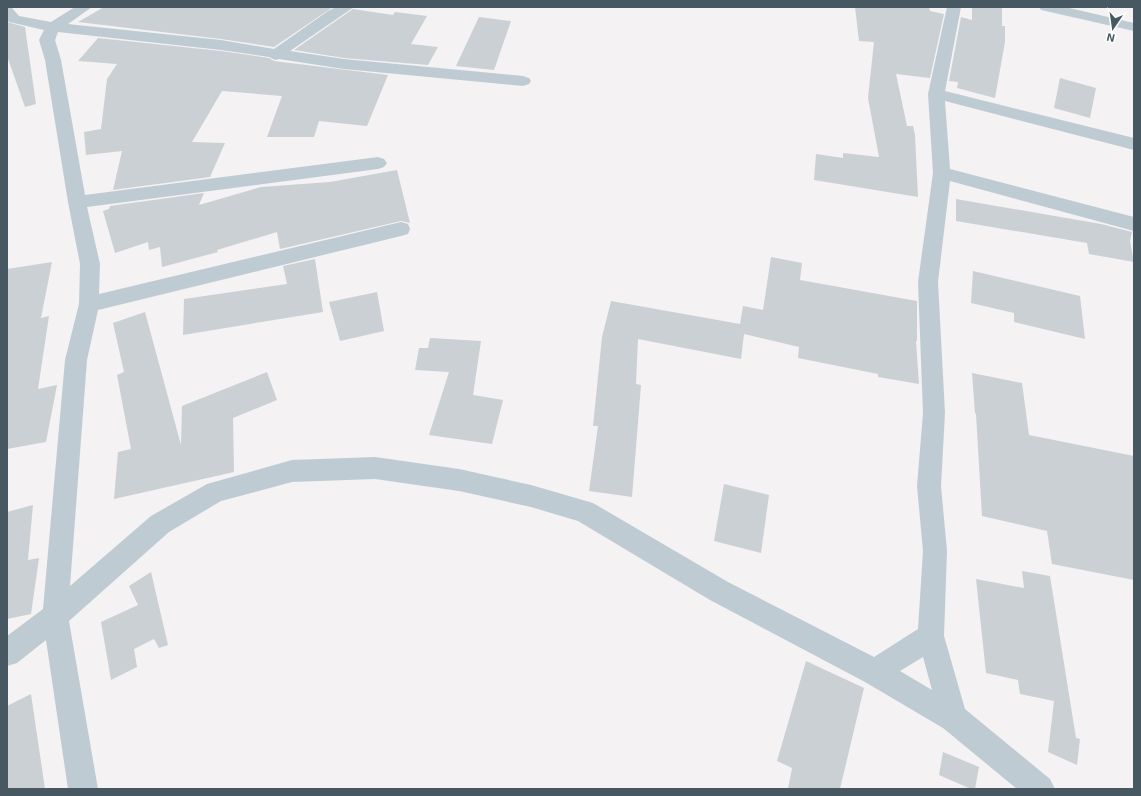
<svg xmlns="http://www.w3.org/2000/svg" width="1141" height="796" viewBox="0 0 1141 796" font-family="'Exo 2',sans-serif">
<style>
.building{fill:#cbd0d5}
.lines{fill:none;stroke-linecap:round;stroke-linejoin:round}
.minor{fill:#bfcbd3;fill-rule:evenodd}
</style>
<rect width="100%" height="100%" fill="#f4f2f2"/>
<!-- building -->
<g class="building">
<polygon points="104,7 333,7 274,47 221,39 78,22"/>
<polygon points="855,7 929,7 930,11 944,14 930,78 896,74 907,126 913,126 915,135 918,197 814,180 816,154 843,158 843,153 879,157 868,98 874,42 859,41"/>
<polygon points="972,7 1002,7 1002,26 1005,26 1005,42 995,98 957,88 958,82 949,81 961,17 972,20"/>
<polygon points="353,9 393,15 395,12 427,16 411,44 438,47 428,65 344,58 294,50"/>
<polygon points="479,17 511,21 494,70 456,66"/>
<polygon points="7,22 25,27 36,104 25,107 7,56"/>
<polygon points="98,38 221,51 269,58 274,61 388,75 367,126 319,121 314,137 267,137 282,96 222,91 192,142 225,143 210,177 113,190 122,151 86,155 84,132 101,129 107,79 117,64 78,61"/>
<polygon points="1060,78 1096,88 1090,118 1054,108"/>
<polygon points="397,170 410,223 401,221 280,249 277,232 217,250 218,252 162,267 160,247 149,250 148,242 115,253 103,211 109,209 110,206 204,193 199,205 261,187 330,182"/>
<polygon points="956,199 1101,224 1132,232 1130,241 1134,262 1089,254 1087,243 956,221"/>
<polygon points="771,257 802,263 800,280 917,301 917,341 916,341 919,384 878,377 878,374 798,358 799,347 744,334 741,359 638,339 636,384 641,385 632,497 589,491 598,426 593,426 602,337 611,301 740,324 743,306 763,310"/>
<polygon points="315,259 323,312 183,335 184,299 287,284 283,266"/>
<polygon points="52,262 41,318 49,316 38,389 57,385 46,442 7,449 7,269"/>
<polygon points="973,271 1080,296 1085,339 1014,322 1014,313 971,303"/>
<polygon points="377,292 384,331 340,341 329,302"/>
<polygon points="145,312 181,445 182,406 267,372 277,400 233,418 234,472 114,499 118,452 131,449 117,375 124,372 113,323"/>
<polygon points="430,338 481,341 473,395 503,400 492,444 429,435 449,372 415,370 419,348 428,348"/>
<polygon points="972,373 1022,383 1029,435 1134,456 1134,580 1052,564 1047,531 982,516 976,414 975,413"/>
<polygon points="724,484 769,495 761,553 714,541"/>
<polygon points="33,505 28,560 39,558 31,614 7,619 7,512"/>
<polygon points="1022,571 1050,576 1076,738 1080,739 1077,765 1048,752 1054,701 1020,694 1018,680 986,673 976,579 1024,588"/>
<polygon points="151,572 168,645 159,648 154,639 134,649 137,667 111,680 101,622 138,605 129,586"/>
<polygon points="806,661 864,688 840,789 788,789 792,768 777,761"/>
<polygon points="31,694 45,789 7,789 7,706"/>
<polygon points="943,752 979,767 975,789 971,789 939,775"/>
</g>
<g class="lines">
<!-- minor -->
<g class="minor">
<path d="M7,7L12,8L19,16L51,22L75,7H92L68,24L221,40L274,49L328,11L336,7H354L290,51L344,59L523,76L529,78L531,81L529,84L523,86L344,69L279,59L275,60L269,57L221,50L58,32L55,40L61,60L85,195L378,157L384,159L387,163L384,167L378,169L87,207L100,264L99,294L401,222L408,224L410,229L408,234L401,236L98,310L87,360L70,586L151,516L207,484L292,460L375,457L459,469L531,485L593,503L728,582L874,657L918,629L923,551L917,486L923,413L918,282L933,173L928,94L947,7H961L945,91L1134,138V150L945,101L950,169L1134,217V231L950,181L938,282L945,413L941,486L947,551L944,636L965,709L1050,779L1055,789H1017L943,728L865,682L710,600L578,521L531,507L459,491L375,479L292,482L221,501L169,532L69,621L98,789H68L46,640L17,663L7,666V636L43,609L65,360L79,304L80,264L68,202L45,60L39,40L44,30L9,22L7,20ZM923,657L932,690L900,671Z"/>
<polygon points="1039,7 1065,7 1134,23 1134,31 1041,10"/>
</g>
</g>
<!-- border -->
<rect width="1141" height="796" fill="none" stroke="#475862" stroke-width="16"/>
<!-- north arrow -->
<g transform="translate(1113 28) rotate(193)" stroke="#ffffff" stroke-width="3" paint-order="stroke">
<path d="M0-3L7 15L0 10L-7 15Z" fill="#475862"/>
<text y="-6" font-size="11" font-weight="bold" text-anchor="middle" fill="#475862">N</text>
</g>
</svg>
